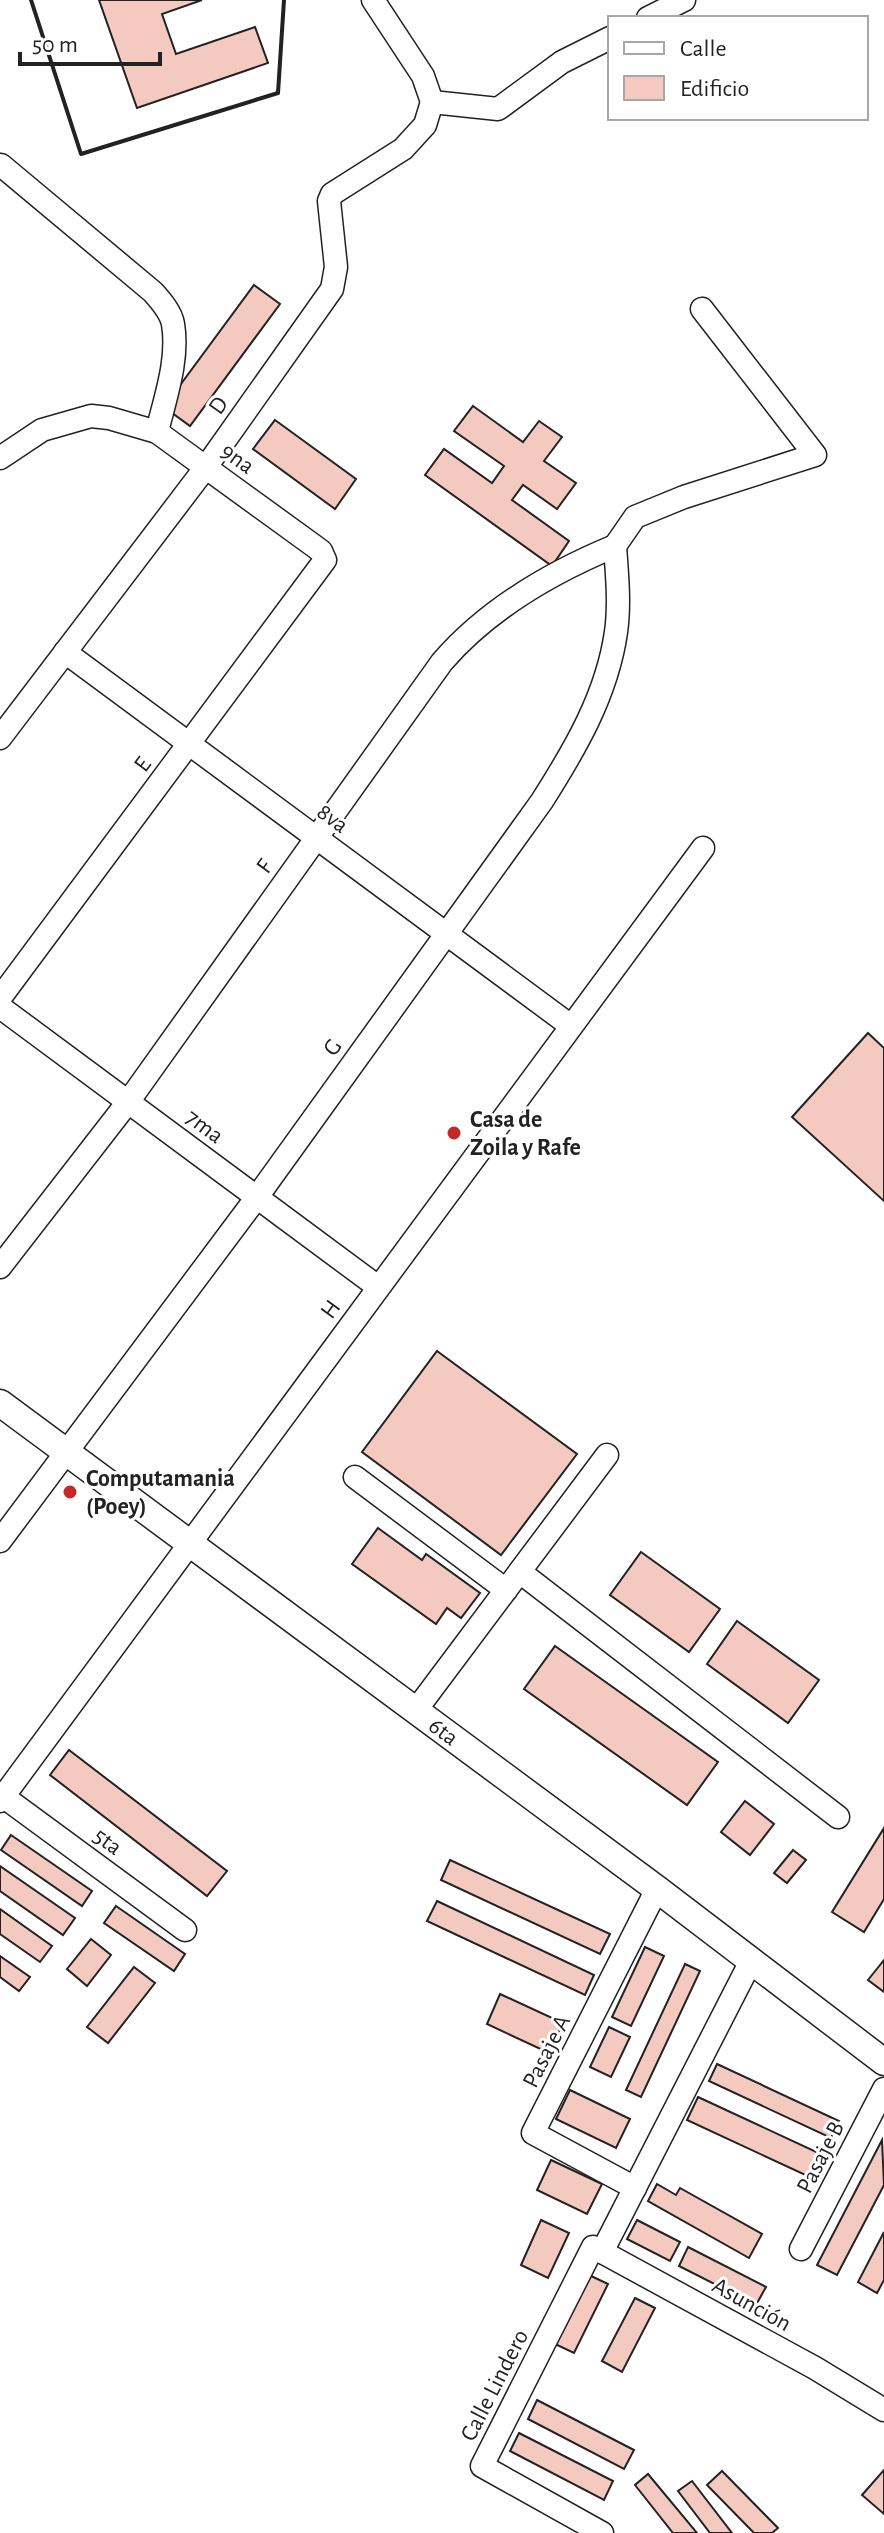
<svg xmlns="http://www.w3.org/2000/svg" width="884" height="2533" viewBox="0 0 884 2533" font-family="'Alegreya Sans',sans-serif">
<style>
.building{fill:#f3c9c0;stroke:#222;stroke-width:2}
.lines{fill:none;stroke-linecap:round;stroke-linejoin:round}
.minor-casing{stroke:#222;stroke-width:25}
.major-casing{stroke:#222;stroke-width:29}
.minor{stroke:#fff;stroke-width:22}
.major{stroke:#fff;stroke-width:26}
.wall{stroke:#222;stroke-width:4}
.poi-dot{fill:#c62828;stroke:#fff;stroke-width:3}
.labels{text-anchor:middle;stroke-width:6;stroke-linejoin:round;paint-order:stroke}
.street-label{font-size:24px;fill:#222;stroke:#fff}
.poi-label{font-size:24px;font-weight:bold;fill:#222;stroke:#fff;text-anchor:start}
</style>
<rect width="100%" height="100%" fill="#fff"/>
<!-- building -->
<g class="building">
<polygon points="99,0 202,0 162,14 176,54 255,27 268,63 137,108"/>
<polygon points="254,285 280,304 190,426 164,407"/>
<polygon points="473,406 523,442 539,421 562,437 544,461 576,483 557,509 523,485 512,500 569,541 552,566 425,475 444,449 492,483 504,466 454,431"/>
<polygon points="275,420 356,479 335,509 253,449"/>
<polygon points="868,1033 884,1048 884,1201 792,1117"/>
<polygon points="437,1351 577,1454 501,1555 362,1452"/>
<polygon points="378,1528 422,1560 426,1554 480,1593 461,1618 447,1608 436,1624 352,1564"/>
<polygon points="641,1552 720,1609 689,1652 610,1595"/>
<polygon points="737,1621 819,1680 788,1723 707,1664"/>
<polygon points="555,1646 718,1762 687,1805 524,1689"/>
<polygon points="69,1750 227,1871 207,1896 50,1775"/>
<polygon points="745,1801 774,1824 750,1855 721,1832"/>
<polygon points="884,1828 884,1899 864,1932 832,1912"/>
<polygon points="11,1835 92,1891 82,1906 1,1850"/>
<polygon points="793,1850 806,1860 787,1883 774,1873"/>
<polygon points="450,1860 610,1934 600,1954 441,1880"/>
<polygon points="0,1866 75,1918 63,1935 0,1891"/>
<polygon points="437,1901 594,1975 585,1995 427,1921"/>
<polygon points="116,1906 185,1954 174,1971 104,1923"/>
<polygon points="0,1909 52,1946 40,1962 0,1934"/>
<polygon points="91,1939 111,1955 87,1986 67,1969"/>
<polygon points="645,1947 664,1956 631,2026 612,2017"/>
<polygon points="0,1956 30,1977 19,1991 0,1977"/>
<polygon points="884,1960 884,1992 868,1980"/>
<polygon points="685,1964 700,1971 641,2097 626,2090"/>
<polygon points="134,1967 155,1983 108,2043 87,2027"/>
<polygon points="500,1994 563,2023 549,2053 487,2024"/>
<polygon points="609,2027 630,2037 611,2077 590,2067"/>
<polygon points="717,2064 839,2121 831,2138 709,2081"/>
<polygon points="570,2090 630,2119 616,2148 556,2119"/>
<polygon points="698,2097 825,2156 814,2179 687,2120"/>
<polygon points="882,2140 884,2185 837,2275 817,2265"/>
<polygon points="551,2160 602,2184 587,2214 537,2190"/>
<polygon points="657,2184 676,2195 680,2188 762,2234 749,2258 648,2201"/>
<polygon points="541,2220 569,2233 548,2278 521,2265"/>
<polygon points="637,2220 680,2242 670,2261 627,2239"/>
<polygon points="884,2232 884,2280 877,2293 858,2282"/>
<polygon points="688,2247 766,2287 756,2305 679,2266"/>
<polygon points="589,2275 608,2284 574,2353 555,2344"/>
<polygon points="635,2298 655,2308 622,2372 602,2361"/>
<polygon points="537,2400 634,2450 624,2469 528,2419"/>
<polygon points="519,2433 613,2481 604,2500 510,2451"/>
<polygon points="884,2470 884,2514 862,2495"/>
<polygon points="722,2471 778,2528 772,2533 754,2533 707,2485"/>
<polygon points="648,2474 697,2533 673,2533 635,2485"/>
<polygon points="692,2481 732,2533 710,2533 678,2491"/>
</g>
<g class="lines">
<!-- minor casing -->
<g class="minor-casing">
<g id="minor">
<polyline points="373,0 423,76 432,102"/>
<polyline points="648,18 684,0"/>
<polyline points="432,102 498,109 562,62 610,38"/>
<path d="M1,165L153,292C161,301 171,312 173,324C179,360 165,398 157,432"/>
<polyline points="0,458 42,430 91,416 109,418 157,432 321,551 325,560 0,998"/>
<polyline points="615,546 635,517 684,497 815,455 702,309"/>
<polyline points="65,652 571,1026"/>
<polyline points="0,738 206,467 332,289 336,267 329,201 332,194 403,149 425,125 432,102"/>
<polyline points="0,1007 378,1287"/>
<path d="M0,1267L128,1102L442,662C487,610 552,572 615,546"/>
<polyline points="355,1477 506,1590"/>
<path d="M0,1541L257,1197L542,801C575,749 607,695 616,632C620,604 617,574 615,546"/>
<polyline points="520,1572 838,1817"/>
<polyline points="416,1710 607,1455"/>
<polyline points="0,1794 185,1930"/>
<polyline points="0,1801 703,848"/>
<polyline points="635,2188 533,2133 657,1889"/>
<polyline points="801,2249 884,2089"/>
<polyline points="602,2252 751,1961"/>
<polyline points="602,2533 482,2466 593,2247 815,2368 884,2410"/>
</g>
</g>
<!-- major casing -->
<g class="major-casing">
<g id="major">
<path id="s1" d="M0,1403L657,1889L884,2062"/>
</g>
</g>
<!-- minor -->
<use href="#minor" class="minor"/>
<!-- major -->
<use href="#major" class="major"/>
<!-- wall -->
<polyline class="wall" points="31,0 81,154 278,93 284,0"/>
</g>
<!-- markers -->
<g class="poi-dot">
<circle cx="454" cy="1133" r="8"/>
<circle cx="70" cy="1492" r="8"/>
</g>
<g class="labels">
<!-- street labels -->
<g class="street-label">
<text transform="translate(218 405) rotate(-55)" y="8">D</text>
<text transform="translate(238 458) rotate(36)" y="8">9na</text>
<text transform="translate(142 764) rotate(-53)" y="8">E</text>
<text transform="translate(333 818) rotate(36)" y="8">8va</text>
<text transform="translate(264 866) rotate(-54)" y="8">F</text>
<text transform="translate(332 1047) rotate(-55)" y="8">G</text>
<text transform="translate(205 1126) rotate(37)" y="8">7ma</text>
<text transform="translate(330 1309) rotate(-54)" y="8">H</text>
<text dy="8" stroke="none"><textPath href="#s1" startOffset="552">6ta</textPath></text>
<text transform="translate(108 1841) rotate(36)" y="8">5ta</text>
<text transform="translate(546 2051) rotate(-63)" y="8">Pasaje A</text>
<text transform="translate(820 2157) rotate(-63)" y="8">Pasaje B</text>
<text transform="translate(752 2304) rotate(29)" y="8">Asunción</text>
<text transform="translate(494 2385) rotate(-63)" y="8">Calle Lindero</text>
</g>
<!-- poi labels -->
<g class="poi-label">
<text x="470" y="1127">Casa de<tspan x="470" dy="28">Zoila y Rafe</tspan></text>
<text x="86" y="1486">Computamania<tspan x="86" dy="28">(Poey)</tspan></text>
</g>
</g>
<!-- legend -->
<rect x="608" y="16" width="260" height="104" fill="#ffffff" stroke="#a7a7a7" stroke-width="2"/>
<rect x="624" y="42" width="40" height="12" fill="#ffffff" stroke="#a7a7a7" stroke-width="2"/>
<text x="680" y="56" font-size="24" fill="#222222">Calle</text>
<rect x="624" y="76" width="40" height="24" fill="#f3c9c0" stroke="#a7a7a7" stroke-width="2"/>
<text x="680" y="96" font-size="24" fill="#222222">Edificio</text>
<!-- scale -->
<path d="M20 52v12h140v-12" fill="none" stroke="#222222" stroke-width="4"/>
<text x="32" y="52" font-size="24" fill="#222222" stroke="#ffffff" stroke-width="6" paint-order="stroke">50 m</text>
</svg>
